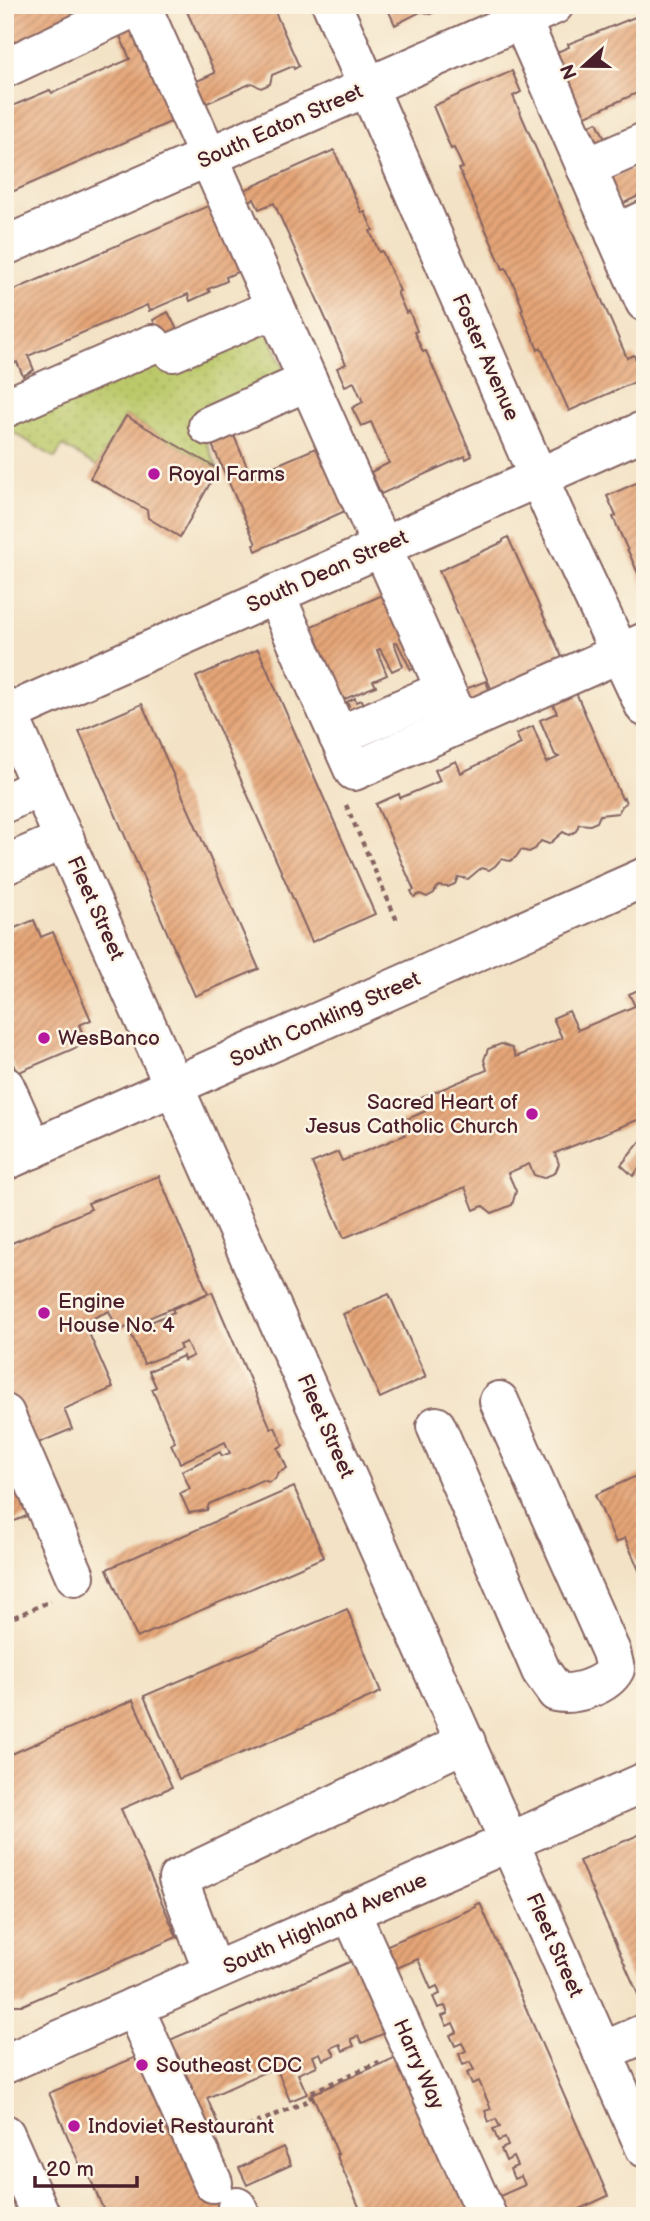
<svg xmlns="http://www.w3.org/2000/svg" width="650" height="2221" viewBox="0 0 650 2221" font-family="'Balsamiq Sans',sans-serif">
<style>
.green{fill:url(#green-dots);stroke:#83744b;stroke-width:2}
.building{fill:url(#building-hatch)}
.lines{fill:none;stroke-linecap:round;stroke-linejoin:round}
.minor-casing{stroke:#856361;stroke-width:42}
.major-casing{stroke:#856361;stroke-width:42}
.path{stroke:#856361;stroke-width:4.5;stroke-dasharray:5 5;stroke-linecap:butt}
.minor{stroke:#fff;stroke-width:38}
.major{stroke:#fff;stroke-width:38}
.poi-dot{fill:#b5179e;stroke:#fcf5e5;stroke-width:2.5}
.labels{text-anchor:middle;stroke-width:5;stroke-linejoin:round;paint-order:stroke}
.street-label{font-size:21px;fill:#4a1f2b;stroke:#fcf5e5}
.poi-label{font-size:21px;fill:#4a1f2b;stroke:#fcf5e5;text-anchor:start}
</style>
<defs>
<pattern id="green-dots" width="8" height="8" patternUnits="userSpaceOnUse" patternTransform="scale(1.75)"><rect width="8" height="8" fill="#bcc96b"/><path d="M2 2h.1M6 6h.1" fill="none" stroke="#a3ac5d" stroke-width="1.8" stroke-linecap="round"/></pattern>
<pattern id="building-hatch" width="6" height="6" patternUnits="userSpaceOnUse" patternTransform="scale(1.75)"><rect width="6" height="6" fill="#e5a577"/><path d="M-1 1l2-2M0 6l6-6M5 7l2-2" fill="none" stroke="#bc8662"/></pattern>
</defs>
<rect width="100%" height="100%" fill="#fcf5e5"/>
<filter id="ink" filterUnits="userSpaceOnUse"><feTurbulence type="fractalNoise" baseFrequency=".0143" numOctaves="2"/><feDisplacementMap in="SourceGraphic" scale="14" xChannelSelector="R" yChannelSelector="G"/><feConvolveMatrix kernelMatrix="1 2 1 2 8 2 1 2 1" color-interpolation-filters="sRGB"/></filter>
<filter id="wash" filterUnits="userSpaceOnUse"><feTurbulence type="fractalNoise" baseFrequency=".00686" numOctaves="4" result="noise"/><feDisplacementMap in="SourceGraphic" scale="28" xChannelSelector="R" yChannelSelector="G"/><feGaussianBlur stdDeviation="1.57" result="paint"/><feColorMatrix in="noise" values="0 0 0 0 0 0 0 0 0 0 0 0 0 0 0 0 0 1.4 0 .05"/><feComposite in="paint" operator="in"/></filter>
<g filter="url(#wash)">
<rect width="100%" height="100%" fill="#f3e2c5"/>
<!-- green -->
<polygon class="green" points="263,321 290,382 197,420 218,469 126,416 97,466 63,446 55,458 5,427 161,348"/>
<g id="blocks">
<!-- building -->
<g class="building">
<polygon points="5,5 113,5 5,53"/>
<polygon points="184,5 272,5 299,66 294,69 293,66 272,75 270,84 261,88 252,83 196,108 186,86 215,73"/>
<polygon points="386,5 440,5 438,11 430,14 422,11 395,25"/>
<polygon points="645,13 645,95 640,97 637,93 579,119 550,55 569,47 568,44"/>
<polygon points="136,16 182,117 5,195 5,109 50,90 52,93 130,59 115,25"/>
<polygon points="512,71 521,92 513,96 627,358 634,355 644,378 569,411 541,348 538,350 521,310 523,309 515,288 506,268 503,269 459,169 463,168 454,148 451,149 433,106"/>
<polygon points="597,122 609,147 594,154 582,128"/>
<polygon points="334,150 362,213 365,212 373,230 370,231 379,252 382,251 400,291 397,292 406,313 409,311 417,331 414,332 423,352 426,351 472,456 466,459 465,456 381,494 371,472 389,463 371,422 361,426 352,408 363,402 354,382 345,386 337,368 346,364 274,203 259,209 254,199 245,203 240,192"/>
<polygon points="645,163 645,193 624,203 617,200 608,179"/>
<polygon points="217,202 246,268 226,277 227,281 208,289 210,292 190,301 188,294 149,311 147,305 28,356 34,370 23,376 17,362 5,367 5,294"/>
<polygon points="168,312 180,335 164,343 153,320"/>
<polygon points="126,416 218,469 180,537 148,518 147,510 90,478"/>
<polygon points="232,431 251,476 323,445 354,507 256,551 254,545 256,544 210,440"/>
<polygon points="645,479 645,589 613,517 616,516 607,496"/>
<polygon points="508,537 566,666 494,695 439,571 503,542 503,540"/>
<polygon points="394,590 424,664 411,670 397,642 394,643 403,666 392,671 380,649 377,650 387,675 373,681 376,686 340,701 305,629"/>
<polygon points="258,649 375,914 312,942 196,677"/>
<polygon points="486,681 491,695 469,704 463,690"/>
<polygon points="571,681 622,799 624,798 626,803 622,806 618,813 600,815 597,822 590,825 579,824 576,831 569,835 563,832 549,844 541,841 535,849 529,852 521,850 516,857 510,861 501,859 495,866 489,870 481,868 468,879 458,877 455,884 448,887 438,886 434,893 427,897 420,894 414,897 411,891 414,890 376,804 399,794 400,798 440,781 435,770 456,761 461,773 521,744 516,734 533,726 546,759 546,763 559,757 555,755 540,720 557,713 547,692"/>
<polygon points="355,698 356,702 362,700 367,713 352,720 346,707 349,706 347,702"/>
<polygon points="142,704 259,969 195,996 79,731"/>
<polygon points="34,920 41,937 53,932 91,1020 79,1025 87,1043 17,1073 12,1062 5,1065 5,932"/>
<polygon points="645,987 645,1117 555,1153 559,1164 555,1173 543,1178 534,1175 529,1164 508,1173 516,1191 512,1205 492,1213 483,1206 474,1210 465,1187 344,1238 312,1163 338,1152 342,1161 405,1135 400,1122 426,1111 421,1098 487,1070 484,1060 488,1049 501,1044 512,1048 516,1057 562,1038 553,1018 569,1011 578,1030 635,1006 629,994"/>
<polygon points="645,1136 645,1161 633,1176 621,1165"/>
<polygon points="159,1176 208,1293 118,1331 109,1311 84,1322 113,1388 64,1409 72,1429 31,1446 5,1386 5,1246 91,1209 88,1203"/>
<polygon points="212,1292 271,1429 275,1427 283,1445 278,1448 287,1468 278,1473 275,1479 269,1482 262,1480 209,1504 207,1510 189,1513 180,1493 190,1489 182,1471 220,1452 222,1456 230,1453 225,1442 180,1463 171,1444 175,1442 152,1389 156,1387 149,1371 183,1356 184,1360 193,1356 186,1342 179,1345 181,1349 144,1364 130,1331 174,1312 172,1309"/>
<polygon points="389,1294 426,1377 380,1398 343,1314"/>
<polygon points="645,1472 645,1584 625,1538 616,1543 595,1495"/>
<polygon points="294,1487 324,1557 137,1638 107,1569"/>
<polygon points="19,1492 29,1515 5,1525 5,1497"/>
<polygon points="347,1609 381,1692 288,1734 179,1779 144,1696"/>
<polygon points="133,1700 172,1787 121,1809 177,1937 23,2005 14,2005 5,1990 5,1757"/>
<polygon points="645,1832 645,2010 579,1861"/>
<polygon points="480,1903 608,2196 564,2216 501,2216 493,2199 525,2185 521,2176 514,2179 510,2169 517,2166 513,2157 506,2161 501,2149 508,2146 505,2138 498,2141 493,2129 500,2127 496,2119 489,2122 485,2111 491,2109 479,2081 472,2084 467,2073 474,2070 470,2062 463,2065 459,2054 466,2051 462,2043 455,2046 450,2035 457,2032 453,2023 447,2026 442,2016 448,2014 445,2006 438,2008 433,1997 440,1994 437,1986 431,1989 418,1959 392,1970 383,1947 476,1907 475,1905"/>
<polygon points="363,1956 394,2029 362,2043 358,2036 351,2039 354,2046 343,2051 340,2044 331,2048 335,2055 323,2060 320,2053 313,2056 317,2066 298,2074 307,2094 290,2101 276,2067 207,2098 222,2133 205,2140 163,2043"/>
<polygon points="153,2050 224,2195 234,2216 106,2216 85,2166 81,2168 49,2093"/>
<polygon points="406,2053 477,2216 363,2216 336,2154 338,2154 312,2094"/>
<polygon points="283,2147 291,2165 247,2185 239,2168"/>
</g>
</g>
</g>
<g filter="url(#ink)">
<use href="#blocks" fill-opacity="0" stroke="#856361" stroke-width="2"/>
<g class="lines">
<!-- minor casing -->
<g class="minor-casing">
<g id="minor">
<polyline points="141,5 460,723"/>
<polyline points="332,5 554,513 645,707"/>
<polyline points="515,5 645,302"/>
<polyline points="5,68 140,5"/>
<polyline points="586,168 645,142"/>
<polyline points="615,234 645,220"/>
<polyline points="5,246 554,5"/>
<polyline points="173,352 275,308"/>
<polyline points="5,408 152,344"/>
<polyline points="208,426 308,381"/>
<polyline points="275,594 354,771 645,642"/>
<polyline points="5,706 645,2148"/>
<polyline points="9,713 645,430"/>
<polyline points="338,736 445,690"/>
<polyline points="5,803 41,786"/>
<polyline points="5,865 65,839"/>
<polyline points="5,1086 33,1149"/>
<polyline points="5,1161 645,877"/>
<polyline points="5,1414 75,1576"/>
<path d="M436,1426L541,1671L556,1692C574,1696 606,1686 615,1669L611,1652L499,1401"/>
<polyline points="350,1911 487,2216"/>
<polyline points="213,1972 178,1879 466,1742"/>
<polyline points="134,2007 213,2183"/>
<polyline points="602,2052 645,2033"/>
<polyline points="5,2064 645,1782"/>
<polyline points="237,2207 241,2216"/>
</g>
</g>
<!-- major casing -->
<g class="major-casing">
<polyline id="major" points="5,2134 41,2216"/>
</g>
<!-- path -->
<g class="path">
<polyline points="346,805 398,923"/>
<polyline points="5,1621 51,1601"/>
<polyline points="229,2135 312,2099 309,2093 379,2062"/>
</g>
<!-- minor -->
<use href="#minor" class="minor"/>
<!-- major -->
<use href="#major" class="major"/>
</g>
</g>
<!-- markers -->
<g class="poi-dot">
<circle cx="154" cy="474" r="7"/>
<circle cx="44" cy="1038" r="7"/>
<circle cx="532" cy="1114" r="7"/>
<circle cx="44" cy="1313" r="7"/>
<circle cx="142" cy="2065" r="7"/>
<circle cx="74" cy="2126" r="7"/>
</g>
<g class="labels">
<!-- street labels -->
<g class="street-label">
<text transform="translate(280 126) rotate(-24)" y="7">South Eaton Street</text>
<text transform="translate(486 357) rotate(66)" y="7">Foster Avenue</text>
<text transform="translate(327 571) rotate(-24)" y="7">South Dean Street</text>
<text transform="translate(96 908) rotate(66)" y="7">Fleet Street</text>
<text transform="translate(325 1019) rotate(-24)" y="7">South Conkling Street</text>
<text transform="translate(326 1426) rotate(66)" y="7">Fleet Street</text>
<text transform="translate(325 1923) rotate(-24)" y="7">South Highland Avenue</text>
<text transform="translate(555 1945) rotate(66)" y="7">Fleet Street</text>
<text transform="translate(419 2064) rotate(66)" y="7">Harry Way</text>
</g>
<!-- poi labels -->
<g class="poi-label">
<text x="168" y="481">Royal Farms</text>
<text x="58" y="1045">WesBanco</text>
<text x="518" y="1109" text-anchor="end">Sacred Heart of<tspan x="518" dy="24">Jesus Catholic Church</tspan></text>
<text x="58" y="1308">Engine<tspan x="58" dy="24">House No. 4</tspan></text>
<text x="156" y="2072">Southeast CDC</text>
<text x="88" y="2133">Indoviet Restaurant</text>
</g>
</g>
<!-- margin -->
<rect width="650" height="2221" fill="none" stroke="#fcf5e5" stroke-width="28"/>
<!-- north arrow -->
<g transform="translate(584 66) rotate(249)" stroke="#fcf5e5" stroke-width="5" paint-order="stroke">
<path d="M0-5L12 26L0 18L-12 26Z" fill="#4a1f2b"/>
<text y="-10" font-size="19" font-weight="bold" text-anchor="middle" fill="#4a1f2b">N</text>
</g>
<!-- scale -->
<path d="M35 2176v10h102v-10" fill="none" stroke="#4a1f2b" stroke-width="3.5"/>
<text x="46" y="2176" font-size="21" fill="#4a1f2b" stroke="#fcf5e5" stroke-width="5" paint-order="stroke">20 m</text>
</svg>
